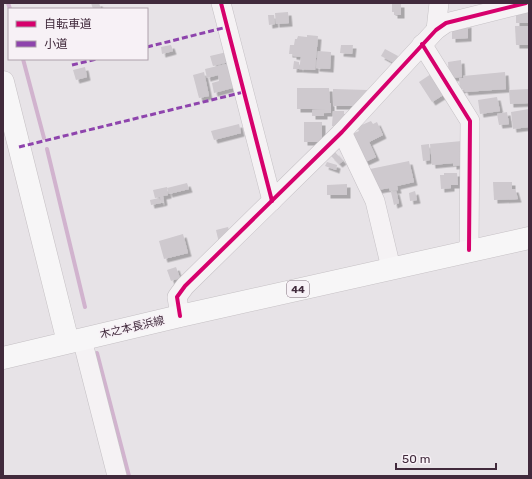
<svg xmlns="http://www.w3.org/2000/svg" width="532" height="479" viewBox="0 0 532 479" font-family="Rubik,'Noto Sans JP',sans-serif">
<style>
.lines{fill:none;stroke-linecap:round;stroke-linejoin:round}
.stream{stroke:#d1b3ce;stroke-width:4}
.building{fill:#cec9ce;filter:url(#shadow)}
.minor-casing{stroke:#c5c1c5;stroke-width:20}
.major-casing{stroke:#c5c0c4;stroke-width:23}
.minor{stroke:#f5f2f4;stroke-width:19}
.major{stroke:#f7f6f7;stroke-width:22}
.quiet{stroke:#8e44ad;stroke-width:3;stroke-dasharray:6 3;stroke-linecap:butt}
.cycleway-casing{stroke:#f7f1f6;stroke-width:6}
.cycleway{stroke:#d6006c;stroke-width:4}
.labels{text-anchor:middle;stroke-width:3;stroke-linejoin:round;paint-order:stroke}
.shield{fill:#f7f1f6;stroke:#786674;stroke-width:1}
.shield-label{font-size:10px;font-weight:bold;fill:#412a3c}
.street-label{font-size:11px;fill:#412a3c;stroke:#f7f1f6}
</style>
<defs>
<filter id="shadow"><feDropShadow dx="3.5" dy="3.5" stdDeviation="0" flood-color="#0004"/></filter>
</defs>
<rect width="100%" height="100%" fill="#e7e3e7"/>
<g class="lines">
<!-- stream -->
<g class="stream">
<polyline points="8,3 10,9"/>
<polyline points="23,59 44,138"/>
<polyline points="47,149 85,307"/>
<polyline points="97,353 129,476"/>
</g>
</g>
<!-- building -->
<g class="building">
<polygon points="91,3 99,3 101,9 93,9"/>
<polygon points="392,4 401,4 401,15 394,15 394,12 392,12"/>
<rect x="516" y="11" width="13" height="12"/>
<polygon points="288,12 289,23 276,24 275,13"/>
<polygon points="268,15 274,15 275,24 269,25"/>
<polygon points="468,24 468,38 452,39 452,28"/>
<polygon points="515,26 529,26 529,45 516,45"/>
<polygon points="307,35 318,36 315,70 299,69 301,57 293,56 293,54 289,54 290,45 294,45 295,39 297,39 298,36 307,37"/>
<polygon points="171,45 173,51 162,54 161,47"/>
<polygon points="341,45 353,45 352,54 340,53"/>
<polygon points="385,49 398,56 394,63 381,56"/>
<polygon points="318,51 331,52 330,69 316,68"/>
<polygon points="227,52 229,62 213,66 210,56"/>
<polygon points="461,60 462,77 449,78 448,62"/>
<polygon points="294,61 299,62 299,69 293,69"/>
<polygon points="230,63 236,87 214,93 212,83 219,81 218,75 207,78 205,69"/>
<polygon points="85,67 87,77 76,80 73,70"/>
<polygon points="204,72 209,96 199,98 193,75"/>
<polygon points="434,72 448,92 432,102 419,82"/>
<polygon points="505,72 506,89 465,92 464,89 460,90 459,78 464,78 463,76"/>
<polygon points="297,88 329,88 330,103 324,103 331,103 331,113 324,113 324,116 312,116 312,110 325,109 297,109"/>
<polygon points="333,89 368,90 368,95 355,106 333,106"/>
<polygon points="529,89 529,103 510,104 509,90"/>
<polygon points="497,97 500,111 480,114 478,100"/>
<polygon points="529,109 529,127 513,129 511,112"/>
<polygon points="333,111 344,111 344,120 340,126 332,126"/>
<polygon points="507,112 509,124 499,125 497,114"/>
<polygon points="371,121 373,124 377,122 383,135 369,142 376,157 365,162 352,134 359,131 357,127"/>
<rect x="304" y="122" width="18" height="20"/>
<polygon points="239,124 241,133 214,140 211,131"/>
<polygon points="462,141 462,165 453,166 453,163 432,165 430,144"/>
<polygon points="429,144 430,160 423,161 421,145"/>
<polygon points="335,152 343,161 339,164 331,156"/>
<polygon points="409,161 414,182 397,186 398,190 390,191 389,188 378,190 370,169"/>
<polygon points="327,162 337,165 336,170 325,166"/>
<polygon points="444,173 457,173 458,185 451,185 451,188 441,189 440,175 444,175"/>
<polygon points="493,182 512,182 512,189 515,189 518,199 494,200"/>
<polygon points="187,183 189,189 169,194 167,188"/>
<polygon points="347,184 347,195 327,195 327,185"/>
<polygon points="167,187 168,195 163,196 164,202 161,203 160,197 155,198 153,190"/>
<polygon points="396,191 399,203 394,205 391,192"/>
<polygon points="415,191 417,200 410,201 409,193"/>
<polygon points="159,198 161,203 151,205 150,200"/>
<polygon points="228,227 230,234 219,243 216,230"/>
<polygon points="183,234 188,253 164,259 159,241"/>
<polygon points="176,267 180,278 171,281 167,270"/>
</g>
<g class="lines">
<!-- minor casing -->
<g class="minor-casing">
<g id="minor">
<polyline points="221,3 272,201"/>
<polyline points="436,30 439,3"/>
<polyline points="422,44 470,121 469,250"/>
<polyline points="342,132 375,201 391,268"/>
<polyline points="180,316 177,297 185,286 342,132 436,30 446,23 526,3"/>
<polyline points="82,339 117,476"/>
</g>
</g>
<!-- major casing -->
<g class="major-casing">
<g id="major">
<polyline points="3,82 68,342"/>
<polyline points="3,358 180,316 529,238"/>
</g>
</g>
<!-- minor -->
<use href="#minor" class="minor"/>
<!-- major -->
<use href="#major" class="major"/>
<!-- quiet -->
<g class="quiet">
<polyline points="147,47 227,27"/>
<polyline points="72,65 97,59"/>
<polyline points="19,147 244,92"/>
</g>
<!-- cycleway casing -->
<g class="cycleway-casing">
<g id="cycleway">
<polyline points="221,3 272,201"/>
<polyline points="422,44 470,121 469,250"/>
<polyline points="180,316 177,297 185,286 342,132 436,30 446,23 526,3"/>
</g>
</g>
<!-- cycleway -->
<use href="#cycleway" class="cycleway"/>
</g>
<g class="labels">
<!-- shield labels -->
<rect class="shield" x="287" y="281" width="22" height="16" rx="3"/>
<g class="shield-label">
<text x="298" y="293">44</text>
</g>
<!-- street labels -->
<g class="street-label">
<text transform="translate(132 327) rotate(-13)" y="4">木之本長浜線</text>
</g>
</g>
<!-- border -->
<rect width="532" height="479" fill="none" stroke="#412a3c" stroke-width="8"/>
<!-- legend -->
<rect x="8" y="8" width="140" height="52" fill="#f7f1f6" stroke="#aea1ac"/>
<rect x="16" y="21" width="20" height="6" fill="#d6006c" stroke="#aea1ac"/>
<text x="44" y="28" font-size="12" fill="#412a3c">自転車道</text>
<rect x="16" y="41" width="20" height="6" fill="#8e44ad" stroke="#aea1ac"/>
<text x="44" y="48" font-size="12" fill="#412a3c">小道</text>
<!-- scale -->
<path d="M396 463v6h100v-6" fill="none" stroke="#412a3c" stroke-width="2"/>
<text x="402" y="463" font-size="12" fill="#412a3c" stroke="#f7f1f6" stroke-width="3" paint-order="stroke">50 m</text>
</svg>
